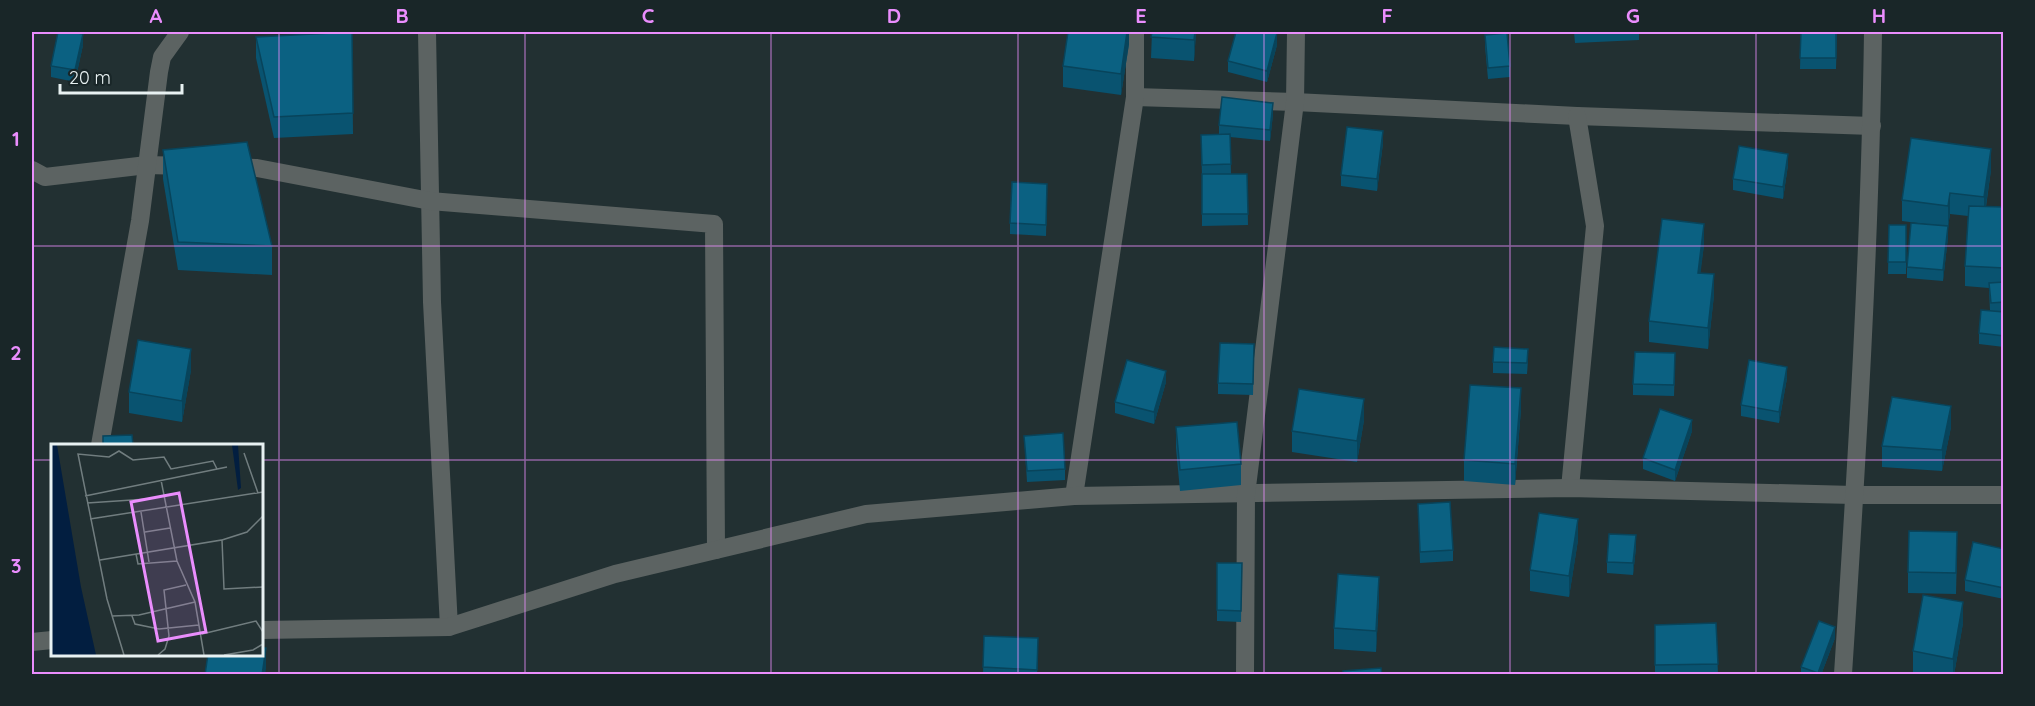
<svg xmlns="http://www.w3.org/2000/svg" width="2035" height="706" viewBox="0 0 2035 706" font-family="Quicksand,sans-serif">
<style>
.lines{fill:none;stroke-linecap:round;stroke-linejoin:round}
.street{stroke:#5c6362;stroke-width:18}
.wall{fill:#095370}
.shaded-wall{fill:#08445b}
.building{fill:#0b6182;stroke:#08445b;stroke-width:1.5}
.grid{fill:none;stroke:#ea8dfd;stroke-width:1.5;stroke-opacity:0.55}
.inset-road{fill:none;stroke:#717d7f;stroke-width:1.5}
.view{fill:#ea8dfd;fill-opacity:0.15;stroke:#ea8dfd;stroke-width:3}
.inset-edge{fill:none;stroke:#e8f1f2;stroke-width:3}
.neatline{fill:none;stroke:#ea8dfd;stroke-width:2}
.grid-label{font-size:20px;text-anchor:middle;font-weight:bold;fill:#ea8dfd}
</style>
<rect width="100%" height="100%" fill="#223032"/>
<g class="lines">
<!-- street -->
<g class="street">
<polyline points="427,32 432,302 449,627"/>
<polyline points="1135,97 1295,102 1577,116 1872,126"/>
<polyline points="230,167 257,168 430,201 714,224 716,550"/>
<polyline points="32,170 45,177 147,165 187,166"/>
<polyline points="100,445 140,221 159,72 162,57 180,32"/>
<polyline points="1570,488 1595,226 1577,116"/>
<polyline points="1074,496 1135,97 1135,32"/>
<polyline points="261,630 449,627 615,574 866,514 1074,496 1570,488 1854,495 2004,495"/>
<polyline points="32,642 52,640"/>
<polyline points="1245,674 1246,495 1295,102 1296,32"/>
<path d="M1843,674C1857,460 1870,246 1873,32"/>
</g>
</g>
<!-- wall -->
<g class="wall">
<polygon points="352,32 353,134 274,138 256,58 256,37"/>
<polygon points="1129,32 1129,44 1121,95 1063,87 1063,66"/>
<polygon points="1152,32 1196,32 1194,61 1151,58"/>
<polygon points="1574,32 1639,32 1639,40 1575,43"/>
<polygon points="1801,32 1837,32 1836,69 1800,69"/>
<polygon points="1485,35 1510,66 1510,77 1488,79 1485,46"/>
<polygon points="83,45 75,82 51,77 51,66"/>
<polygon points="1277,45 1267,82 1228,72 1228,61"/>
<polygon points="1273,114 1270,141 1230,137 1231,174 1247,174 1248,225 1202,226 1202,176 1201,146 1219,135 1219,125"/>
<polygon points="1383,143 1377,191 1341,186 1341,175"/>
<polygon points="163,150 272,246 272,275 178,270 163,179"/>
<polygon points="1788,165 1783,199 1733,190 1733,179"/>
<polygon points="1991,170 1986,207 2004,207 2004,347 1979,344 1979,333 1990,311 1989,288 1965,286 1965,266 1968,216 1950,214 1948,227 1948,237 1943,281 1907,278 1907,267 1926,224 1902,221 1902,200"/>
<polygon points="1047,195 1046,236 1010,234 1010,223"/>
<polygon points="1889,225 1906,225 1906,274 1888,274"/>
<polygon points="1704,245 1700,273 1714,295 1708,349 1649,342 1649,321"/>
<polygon points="1254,344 1253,395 1218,394 1218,383"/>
<polygon points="1528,360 1527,374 1493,373 1493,362"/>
<polygon points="1675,365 1674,396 1633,395 1633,384"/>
<polygon points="191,370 182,422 129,413 129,392"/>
<polygon points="1787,378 1779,423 1741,416 1741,405"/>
<polygon points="1166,382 1154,424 1115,413 1115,402"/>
<polygon points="1521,409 1515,485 1464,481 1464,460"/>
<polygon points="1364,420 1357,462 1292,452 1292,431"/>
<polygon points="1176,427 1241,464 1241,485 1180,491 1176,448"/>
<polygon points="1951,427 1942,471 1882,467 1882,446"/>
<polygon points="1692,431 1675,481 1643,469 1643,458"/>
<polygon points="1024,436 1065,469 1065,480 1027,482"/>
<polygon points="1418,504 1453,550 1453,561 1420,563"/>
<polygon points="1578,540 1569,597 1530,591 1530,570"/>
<polygon points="1636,547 1633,575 1607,573 1607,562"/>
<polygon points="2004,549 2004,599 1965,591 1965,580"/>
<polygon points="1957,553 1956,594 1908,593 1908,572"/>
<polygon points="1217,563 1242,563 1241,622 1217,621"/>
<polygon points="1379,598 1376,652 1334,649 1334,628"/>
<polygon points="1716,623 1718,675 1655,675 1655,625"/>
<polygon points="1963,623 1954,675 1924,675 1913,672 1913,651"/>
<polygon points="984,636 1038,649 1037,675 983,675"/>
<polygon points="1835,638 1821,675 1801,675 1801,667"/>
</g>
<!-- shaded-wall -->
<g class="shaded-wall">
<polygon points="1127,32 1129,32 1129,44 1121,95 1121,74"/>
<polygon points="1195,32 1196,32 1194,61 1194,40"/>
<polygon points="1277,33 1277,45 1267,82 1267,71"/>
<polygon points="83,34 83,45 75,82 75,70"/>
<polygon points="1273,103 1273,114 1270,141 1270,130"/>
<polygon points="1383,131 1383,143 1377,191 1377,179"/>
<polygon points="1991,149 1991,170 1984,218 1984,197"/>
<polygon points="1788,154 1788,165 1783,199 1783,187"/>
<polygon points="1950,193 1950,214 1948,227 1948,206"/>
<polygon points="1704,224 1704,245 1698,294 1698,273"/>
<polygon points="1948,226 1948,237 1943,281 1943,270"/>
<polygon points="1714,274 1714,295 1708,349 1708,328"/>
<polygon points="191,349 191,370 182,422 182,401"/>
<polygon points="1787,367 1787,378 1779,423 1779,412"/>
<polygon points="1166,371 1166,382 1154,424 1154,412"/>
<polygon points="1521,388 1521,409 1515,485 1515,464"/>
<polygon points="1364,399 1364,420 1357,462 1357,441"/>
<polygon points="1951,406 1951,427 1942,471 1942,450"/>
<polygon points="1692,420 1692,431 1675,481 1675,470"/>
<polygon points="1578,519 1578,540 1569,597 1569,576"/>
<polygon points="1636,535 1636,547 1633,575 1633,563"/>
<polygon points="1379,577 1379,598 1376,652 1376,631"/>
<polygon points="1963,602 1963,623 1954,675 1953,675 1953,659"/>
<polygon points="1835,627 1835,638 1821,675 1818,675"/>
<polygon points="266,648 266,669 265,675 262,675"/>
</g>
<!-- building -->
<g class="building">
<polygon points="58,32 72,32 83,34 75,70 51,66"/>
<polygon points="352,32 353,113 274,117 256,37"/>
<polygon points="1068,32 1127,32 1121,74 1063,66"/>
<polygon points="1152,32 1195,32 1194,40 1151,37"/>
<polygon points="1236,32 1269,32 1277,33 1267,71 1228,61"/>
<polygon points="1801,32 1836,32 1836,58 1800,58"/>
<polygon points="1507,33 1510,66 1488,68 1485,35"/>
<polygon points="1222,97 1273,103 1270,130 1219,125"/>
<polygon points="1347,127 1383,131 1377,179 1341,175"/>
<polygon points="1230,134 1231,164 1202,165 1201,135"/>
<polygon points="1911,138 1991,149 1984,197 1950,193 1948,206 1902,200"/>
<polygon points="247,142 272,246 178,242 163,150"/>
<polygon points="1739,146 1788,154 1783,187 1733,179"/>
<polygon points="1202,174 1247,174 1248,214 1202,214"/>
<polygon points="1012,182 1047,184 1046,225 1010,223"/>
<polygon points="1969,206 2004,207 2004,268 1965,266"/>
<polygon points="1662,219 1704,224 1698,273 1714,274 1708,328 1649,321"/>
<polygon points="1911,223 1948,226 1943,270 1907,267"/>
<polygon points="1889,225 1906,225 1906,262 1888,262"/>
<polygon points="2004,282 2004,302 1991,303 1989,283"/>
<polygon points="1981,310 2004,312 2004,336 1979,333"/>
<polygon points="138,340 191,349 182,401 129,392"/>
<polygon points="1220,343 1254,344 1253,384 1218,383"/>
<polygon points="1494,347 1528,349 1527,363 1493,362"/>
<polygon points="1635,352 1675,353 1674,385 1633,384"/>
<polygon points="1127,360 1166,371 1154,412 1115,402"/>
<polygon points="1749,360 1787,367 1779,412 1741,405"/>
<polygon points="1470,385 1521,388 1515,464 1464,460"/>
<polygon points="1299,389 1364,399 1357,441 1292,431"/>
<polygon points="1892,397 1951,406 1942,450 1882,446"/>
<polygon points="1660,409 1692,420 1675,470 1643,458"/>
<polygon points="1237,422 1241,464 1180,470 1176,427"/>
<polygon points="1063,433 1065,469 1027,471 1024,436"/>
<polygon points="132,435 133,445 103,445 103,436"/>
<polygon points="1450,502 1453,550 1420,552 1418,504"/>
<polygon points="1539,513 1578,519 1569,576 1530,570"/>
<polygon points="1909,531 1957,532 1956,573 1908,572"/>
<polygon points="1609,534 1636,535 1633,563 1607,562"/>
<polygon points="1973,542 2004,549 2004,588 1965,580"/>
<polygon points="1217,563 1242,563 1241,611 1217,610"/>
<polygon points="1338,574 1379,577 1376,631 1334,628"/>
<polygon points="1923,595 1963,602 1953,659 1913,651"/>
<polygon points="1819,621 1835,627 1818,673 1801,667"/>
<polygon points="1716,623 1718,664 1655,665 1655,625"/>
<polygon points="984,636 1038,638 1037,670 983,667"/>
<polygon points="261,647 266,648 262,675 205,675 208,654 261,654"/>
<polygon points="1381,668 1382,675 1343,675 1343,671"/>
</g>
<!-- grid -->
<path class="grid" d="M279,32V674M525,32V674M771,32V674M1018,32V674M1264,32V674M1510,32V674M1756,32V674M32,246H2004M32,460H52M261,460H2004"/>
<!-- overview -->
<g transform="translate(51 444)">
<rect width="212" height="212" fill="#223032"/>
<path d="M0,1H6L30,143L45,211H0ZM181,1H187L190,44L187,46Z" fill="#021e40"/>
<path class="inset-road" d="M193,9L207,49M110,36L126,117L144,158L153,211M34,52L176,23M36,59L96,55M90,68L98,118M39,75L212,48M94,88L119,84M171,96L196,88L212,72M85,110L87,120L126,117M49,116L171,96L173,145L212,143M61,172L88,171L144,158M81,172L84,180L108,185L148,181M151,190L205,177L212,188M73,211L56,155L27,10L58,13L68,7L82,16L113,13L120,25L162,17L166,25M107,211L114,205L118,192L113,146L135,141M173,211L202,206L212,200"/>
<path class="view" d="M128,49L155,188L107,197L80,58Z"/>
<rect width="212" height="212" class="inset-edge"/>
</g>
<!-- border -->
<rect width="2035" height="706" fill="none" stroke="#192628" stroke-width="66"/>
<!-- scale -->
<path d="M60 84v9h122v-9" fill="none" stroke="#e8f1f2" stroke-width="3"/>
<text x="69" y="84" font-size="18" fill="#e8f1f2" stroke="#192628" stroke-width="4.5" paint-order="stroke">20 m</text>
<rect x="33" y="33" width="1969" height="640" class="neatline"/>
<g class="grid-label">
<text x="156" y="23">A</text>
<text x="402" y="23">B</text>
<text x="648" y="23">C</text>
<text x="894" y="23">D</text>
<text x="1141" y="23">E</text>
<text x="1387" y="23">F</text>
<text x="1633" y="23">G</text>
<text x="1879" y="23">H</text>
<text x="16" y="146">1</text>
<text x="16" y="360">2</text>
<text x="16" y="573">3</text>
</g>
</svg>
